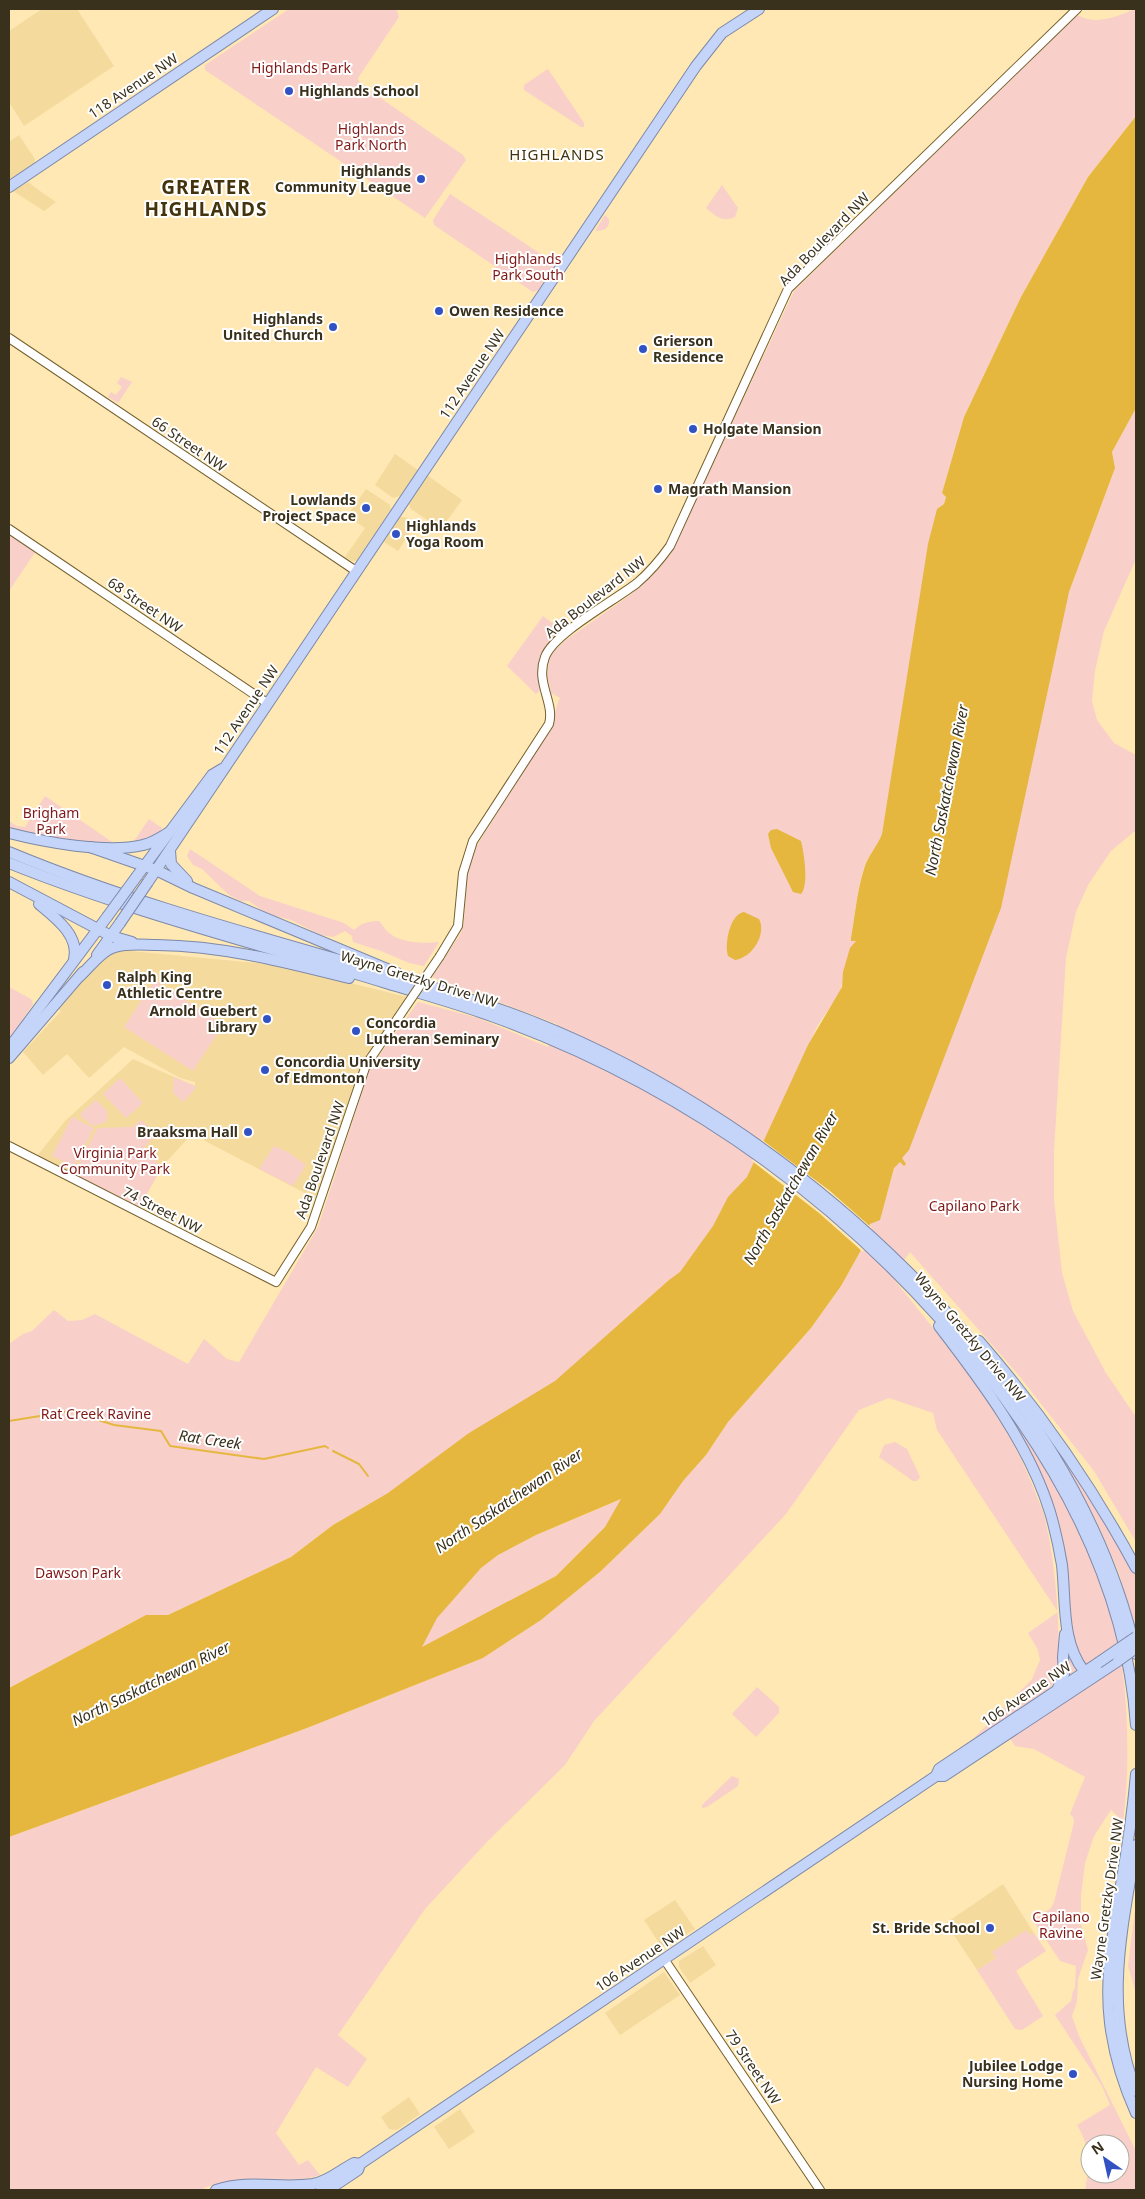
<svg xmlns="http://www.w3.org/2000/svg" width="1145" height="2199" viewBox="0 0 1145 2199" font-family="'Noto Sans',sans-serif">
<style>
.built{fill:#f5da9e}
.green{fill:#f8cfc9;fill-rule:evenodd}
.water{fill:#e5b73f;fill-rule:evenodd}
.pier{fill:#ffe8b3}
.lines{fill:none;stroke-linecap:round;stroke-linejoin:round}
.stream{stroke:#e5b73f;stroke-width:2}
.minor-casing{stroke:#74602e;stroke-width:10}
.major-casing{stroke:#7c89a9;stroke-width:12}
.minor{stroke:#fff;stroke-width:8}
.major{stroke:#c5d4f9;stroke-width:10}
.minor-bridge-casing{stroke:#74602e;stroke-width:10;stroke-linecap:butt}
.major-bridge-casing{stroke:#7c89a9;stroke-width:12;stroke-linecap:butt}
.minor-bridge{stroke:#fff;stroke-width:8}
.major-bridge{stroke:#c5d4f9;stroke-width:10}
.poi-dot{fill:#3252c3;stroke:#fff;stroke-width:2}
.labels{text-anchor:middle;stroke-width:4;stroke-linejoin:round;paint-order:stroke}
.park-label{font-size:14px;fill:#801a18;stroke:#fff}
.street-label{font-size:14px;fill:#3a311c;stroke:#fff}
.poi-label{font-size:14px;font-weight:bold;fill:#3a311c;stroke:#fff;text-anchor:start}
.neighbourhood-label{font-size:15px;letter-spacing:1px;fill:#43340d;stroke:#fff}
.water-label{font-size:15px;font-style:italic;fill:#372f1b;stroke:#fff}
.district-label{font-size:19px;font-weight:bold;letter-spacing:1px;fill:#43340d;stroke:#fff}
</style>
<rect width="100%" height="100%" fill="#ffe8b3"/>
<!-- built -->
<g class="built">
<polygon points="42,9 77,9 114,66 24,126 9,102 9,31"/>
<polygon points="19,135 35,159 34,164 9,181 9,142"/>
<polygon points="28,182 44,194 56,202 44,211 13,191"/>
<polygon points="395,454 418,470 400,496 393,498 375,485"/>
<polygon points="428,476 462,500 441,529 411,509 409,504"/>
<polygon points="366,489 390,505 391,509 356,561 352,561 345,557 365,528 347,516"/>
<polygon points="400,517 405,517 416,524 398,551 384,542"/>
<polygon points="111,936 131,951 278,965 411,998 370,1059 320,1201 205,1141 198,1132 194,1136 192,1134 158,1171 139,1208 37,1156 65,1121 133,1059 195,1086 195,1082 180,1078 124,1047 89,1078 67,1054 43,1075 23,1052 61,1011 54,1006"/>
<polygon points="1003,1884 1034,1933 977,1970 946,1923"/>
<polygon points="675,1900 695,1929 668,1946 661,1946 644,1920"/>
<polygon points="703,1946 716,1965 690,1983 679,1967 679,1961"/>
<polygon points="664,1972 680,1995 620,2035 605,2013"/>
<polygon points="409,2097 420,2114 397,2130 389,2129 381,2117"/>
<polygon points="460,2109 475,2132 449,2149 434,2127"/>
</g>
<!-- green -->
<g class="green">
<polygon points="289,9 394,9 397,11 399,17 358,78 360,84 463,155 466,160 425,218 205,70 205,65"/>
<path d="M1136,9V116L1088,177L1021,297L964,417L942,493L946,496L944,504L937,509L882,834C877,847 868,855 864,868C857,891 855,915 851,938V941H856L848,955L840,992L818,1025L747,1178L686,1266L674,1278L669,1280L555,1382L388,1493L333,1525L291,1557L168,1615H146L9,1688V1344L23,1334L32,1331L54,1310L68,1321L82,1320L95,1314L188,1364L204,1339L227,1359L239,1362L318,1227L370,1068L418,1002L478,1018L548,1047L557,1024L432,977L461,933L464,921L467,877L474,850L550,730C555,719 555,708 560,698L551,693L547,675L549,660L554,651L566,640L630,595L652,576L670,555L794,291L1077,15C1097,26 1117,16 1136,9Z"/>
<polygon points="548,69 584,123 584,127 581,127 524,90 524,85"/>
<path d="M722,185L738,208L735,217C722,223 716,216 706,208Z"/>
<polygon points="450,194 556,264 538,290 533,292 434,225 433,220"/>
<path d="M605,215L609,219C610,228 604,231 595,231Z"/>
<polygon points="121,377 132,382 118,403 108,397 111,392 116,395 122,387 117,383"/>
<path d="M1136,408V559L1104,631L1095,671L1092,701L1097,720L1114,743L1136,755V830L1111,851L1088,885L1076,912L1066,958L1054,1151V1199L1062,1273L1073,1311L1106,1373L1136,1417V1542L1094,1471L1016,1372L910,1252L892,1277C944,1342 1003,1409 1033,1487C1037,1498 1043,1509 1045,1519C1057,1570 1059,1623 1059,1674L1050,1688L938,1764L974,1738L1032,1679L1040,1660L1038,1650L1028,1633L1058,1612L937,1430L933,1413L889,1398L859,1410L786,1514L594,1721L565,1765L486,1843L425,1909L338,2035L367,2059L348,2087L316,2067L276,2133L299,2165L308,2160L320,2175C281,2188 239,2172 200,2190H9V1837L307,1728L483,1658L541,1620L601,1571L660,1514L683,1481L706,1455L728,1422L811,1328L841,1286L860,1252L870,1224L887,1194L894,1168L902,1158L1069,592L1115,468L1112,452Z"/>
<polygon points="9,533 36,551 9,591"/>
<polygon points="543,616 559,628 541,655 538,666 540,691 536,694 507,666"/>
<path d="M45,796L115,844H132L149,819L162,828C149,862 37,837 9,829V821L17,826L25,827Z"/>
<path d="M190,849L260,896L344,923L354,930C361,923 369,921 379,921C383,925 385,930 389,933C401,943 425,944 439,942L424,966L409,963L381,951L353,942L352,936L345,931L333,937L321,935L291,920L267,914L249,901H241L229,895L202,869L193,865L187,856Z"/>
<polygon points="155,980 223,1025 193,1071 124,1027"/>
<polygon points="9,987 31,999 33,1004 9,1040"/>
<polygon points="174,1077 195,1086 195,1089 183,1102 173,1093"/>
<polygon points="120,1078 143,1103 126,1118 103,1094"/>
<polygon points="96,1100 107,1111 107,1121 94,1126 81,1117 81,1113"/>
<polygon points="72,1117 94,1128 74,1167 52,1156"/>
<polygon points="141,1120 156,1133 143,1149 162,1167 139,1208 72,1174 98,1128 132,1127"/>
<polygon points="274,1146 288,1152 306,1165 293,1186 259,1169"/>
<path d="M996,1395C1015,1423 1036,1451 1053,1481C1083,1531 1103,1586 1119,1642L1086,1665L1079,1656L1072,1633L1068,1583L1060,1534Z"/>
<polygon points="1050,1439 1114,1535 1136,1575 1136,1630 1119,1573 1096,1520"/>
<polygon points="895,1442 907,1449 920,1477 917,1481 913,1481 879,1457 884,1445"/>
<polygon points="622,1499 605,1527 556,1576 421,1648 436,1618 481,1568 498,1555 536,1535"/>
<polygon points="1067,1650 1077,1669 1068,1676"/>
<path d="M1122,1664C1128,1717 1130,1768 1123,1821L1111,1810L1094,1836L1085,1863L1081,1896V1924L1088,1950L1078,1979L1077,2002L1072,2016L1079,2036L1136,2151V2190H1085C1090,2167 1090,2145 1077,2125L1110,2105L1102,2086L1055,2015L1071,2001L1073,1991L1075,1988L1076,1966L1060,1961L1033,1920L1051,1908L1054,1902L1074,1822L1073,1817L1070,1814L1085,1777L1034,1749L1015,1746L1010,1738ZM1090,2144H1120V2174H1090Z"/>
<polygon points="757,1687 779,1707 779,1713 756,1737 732,1714"/>
<polygon points="732,1776 739,1779 738,1786 707,1807 702,1808 702,1805"/>
<polygon points="1136,1902 1136,1994 1128,1966"/>
<polygon points="1026,1930 1030,1935 1034,1933 1046,1951 1016,1971 1043,2016 1022,2030 1015,2029 977,1970 996,1958 992,1952"/>
</g>
<!-- water -->
<g class="water">
<path d="M1136,116V408L1112,452L1115,468L1069,592L1001,908L909,1150L902,1158L906,1164L904,1166L900,1162L894,1168L880,1220L870,1224L860,1252L841,1286L811,1328L728,1422L706,1455L683,1481L660,1514L601,1571L541,1620L483,1658L307,1728L9,1837V1688L146,1615H168L291,1557L333,1525L388,1493L469,1433L555,1381L669,1280L680,1272L713,1226L728,1197L747,1177L808,1045L842,987L843,972L850,948L856,941H851V938C855,916 857,891 864,869C868,855 877,847 882,834L928,544L937,509L944,504L946,497L942,493L964,417L1021,297L1088,177ZM621,1499L605,1527L556,1576L422,1647L437,1618L481,1568L498,1555L536,1535Z"/>
<path d="M777,829L801,841C804,853 809,885 801,894L793,892L771,848L768,834L771,830Z"/>
<path d="M744,912L759,919C767,934 752,958 735,960L728,956C724,944 730,914 744,912Z"/>
</g>
<!-- pier -->
<polygon class="pier" points="761,1139 830,1191 872,1228 863,1252 819,1213 752,1161"/>
<g class="lines">
<!-- stream -->
<g class="stream">
<polyline points="9,1421 71,1411 114,1425 161,1431 170,1446 264,1459 325,1446 328,1448"/>
<polyline points="333,1451 359,1464 368,1476"/>
</g>
<!-- minor casing -->
<g class="minor-casing">
<g id="minor">
<polyline points="9,338 356,571"/>
<polyline points="9,529 267,703"/>
<path d="M440,956L458,926L463,873L473,841L549,724C555,702 535,683 545,657C554,633 614,601 637,583C650,572 660,560 670,546L788,289L1077,9"/>
<polyline points="9,1146 276,1282 311,1227 366,1065 398,1018"/>
<polyline points="664,1959 820,2190"/>
</g>
</g>
<!-- major casing -->
<g class="major-casing">
<g id="major">
<polyline points="9,187 273,9"/>
<path d="M9,833C44,842 107,854 143,845C153,843 162,837 171,831"/>
<polyline points="90,847 156,870 193,888 397,973"/>
<polyline points="170,851 171,864 187,881"/>
<path d="M9,852C122,899 239,931 357,965C415,982 474,999 531,1021C789,1122 1074,1375 1136,1654"/>
<path d="M9,863C131,912 259,944 386,983C422,994 459,1004 494,1017C690,1088 858,1211 986,1374C1066,1476 1127,1593 1136,1725"/>
<polyline points="137,876 212,775 222,769"/>
<polyline points="9,882 111,936 132,942"/>
<polyline points="148,882 696,66 722,33 759,9"/>
<path d="M39,904C56,918 80,936 74,960"/>
<polyline points="97,955 120,923"/>
<path d="M80,976C90,967 101,951 115,947C128,943 144,945 157,945C224,946 285,962 349,978"/>
<polyline points="9,1048 107,917"/>
<polyline points="9,1058 83,972"/>
<path d="M939,1326C982,1382 1029,1444 1050,1512C1055,1529 1059,1547 1062,1565C1066,1600 1061,1642 1084,1671L1091,1674L1100,1672"/>
<path d="M979,1341C1039,1410 1093,1488 1136,1568"/>
<polyline points="1058,1688 1064,1674 1063,1657 1065,1634"/>
<path d="M1136,1774C1133,1809 1128,1844 1122,1879C1114,1927 1104,1974 1110,2023C1114,2055 1123,2084 1136,2113"/>
<polyline points="936,1776 944,1776 1118,1661"/>
<path d="M1136,1845C1122,1931 1103,2006 1136,2091"/>
<path d="M216,2190C250,2179 280,2189 313,2184C329,2181 340,2170 354,2163L360,2164"/>
<polyline points="321,2190 334,2186 358,2170 360,2164 936,1776 939,1769 1098,1663"/>
</g>
</g>
<!-- minor -->
<use href="#minor" class="minor"/>
<!-- major -->
<use href="#major" class="major"/>
<!-- minor-bridge casing -->
<g class="minor-bridge-casing">
<polyline id="minor-bridge" points="398,1018 440,956"/>
</g>
<!-- major-bridge casing -->
<g class="major-bridge-casing">
<g id="major-bridge">
<polyline points="107,917 137,876"/>
<polyline points="120,923 148,882"/>
<polyline points="1118,1661 1136,1648"/>
<polyline points="1098,1663 1136,1637"/>
</g>
</g>
<!-- minor-bridge -->
<use href="#minor-bridge" class="minor-bridge"/>
<!-- major-bridge -->
<use href="#major-bridge" class="major-bridge"/>
</g>
<!-- markers -->
<g class="poi-dot">
<circle cx="289" cy="91" r="5"/>
<circle cx="421" cy="179" r="5"/>
<circle cx="439" cy="311" r="5"/>
<circle cx="333" cy="327" r="5"/>
<circle cx="643" cy="349" r="5"/>
<circle cx="693" cy="429" r="5"/>
<circle cx="658" cy="489" r="5"/>
<circle cx="366" cy="508" r="5"/>
<circle cx="396" cy="534" r="5"/>
<circle cx="107" cy="985" r="5"/>
<circle cx="267" cy="1019" r="5"/>
<circle cx="356" cy="1031" r="5"/>
<circle cx="265" cy="1070" r="5"/>
<circle cx="248" cy="1132" r="5"/>
<circle cx="990" cy="1928" r="5"/>
<circle cx="1073" cy="2074" r="5"/>
</g>
<g class="labels">
<!-- park labels -->
<g class="park-label">
<text x="301" y="73">Highlands Park</text>
<text x="371" y="134">Highlands<tspan x="371" dy="16">Park North</tspan></text>
<text x="528" y="264">Highlands<tspan x="528" dy="16">Park South</tspan></text>
<text x="51" y="818">Brigham<tspan x="51" dy="16">Park</tspan></text>
<text x="115" y="1158">Virginia Park<tspan x="115" dy="16">Community Park</tspan></text>
<text x="974" y="1211">Capilano Park</text>
<text x="96" y="1419">Rat Creek Ravine</text>
<text x="78" y="1578">Dawson Park</text>
<text x="1061" y="1922">Capilano<tspan x="1061" dy="16">Ravine</tspan></text>
</g>
<!-- street labels -->
<g class="street-label">
<text transform="translate(133 86) rotate(-34)" y="5">118 Avenue NW</text>
<text transform="translate(824 239) rotate(-46)" y="5">Ada Boulevard NW</text>
<text transform="translate(472 374) rotate(-56)" y="5">112 Avenue NW</text>
<text transform="translate(189 444) rotate(34)" y="5">66 Street NW</text>
<text transform="translate(595 597) rotate(-38)" y="5">Ada Boulevard NW</text>
<text transform="translate(145 605) rotate(34)" y="5">68 Street NW</text>
<text transform="translate(246 710) rotate(-56)" y="5">112 Avenue NW</text>
<text transform="translate(419 979) rotate(17)" y="5">Wayne Gretzky Drive NW</text>
<text transform="translate(320 1160) rotate(-71)" y="5">Ada Boulevard NW</text>
<text transform="translate(162 1210) rotate(27)" y="5">74 Street NW</text>
<text transform="translate(970 1337) rotate(50)" y="5">Wayne Gretzky Drive NW</text>
<text transform="translate(1026 1694) rotate(-34)" y="5">106 Avenue NW</text>
<text transform="translate(1107 1899) rotate(-82)" y="5">Wayne Gretzky Drive NW</text>
<text transform="translate(640 1959) rotate(-34)" y="5">106 Avenue NW</text>
<text transform="translate(753 2067) rotate(56)" y="5">79 Street NW</text>
</g>
<!-- poi labels -->
<g class="poi-label">
<text x="299" y="96">Highlands School</text>
<text x="411" y="176" text-anchor="end">Highlands<tspan x="411" dy="16">Community League</tspan></text>
<text x="449" y="316">Owen Residence</text>
<text x="323" y="324" text-anchor="end">Highlands<tspan x="323" dy="16">United Church</tspan></text>
<text x="653" y="346">Grierson<tspan x="653" dy="16">Residence</tspan></text>
<text x="703" y="434">Holgate Mansion</text>
<text x="668" y="494">Magrath Mansion</text>
<text x="356" y="505" text-anchor="end">Lowlands<tspan x="356" dy="16">Project Space</tspan></text>
<text x="406" y="531">Highlands<tspan x="406" dy="16">Yoga Room</tspan></text>
<text x="117" y="982">Ralph King<tspan x="117" dy="16">Athletic Centre</tspan></text>
<text x="257" y="1016" text-anchor="end">Arnold Guebert<tspan x="257" dy="16">Library</tspan></text>
<text x="366" y="1028">Concordia<tspan x="366" dy="16">Lutheran Seminary</tspan></text>
<text x="275" y="1067">Concordia University<tspan x="275" dy="16">of Edmonton</tspan></text>
<text x="238" y="1137" text-anchor="end">Braaksma Hall</text>
<text x="980" y="1933" text-anchor="end">St. Bride School</text>
<text x="1063" y="2071" text-anchor="end">Jubilee Lodge<tspan x="1063" dy="16">Nursing Home</tspan></text>
</g>
<!-- neighbourhood labels -->
<g class="neighbourhood-label">
<text x="557" y="160">HIGHLANDS</text>
</g>
<!-- water labels -->
<g class="water-label">
<text transform="translate(947 790) rotate(-79)" y="5">North Saskatchewan River</text>
<text transform="translate(791 1188) rotate(-60)" y="5">North Saskatchewan River</text>
<text transform="translate(210 1440) rotate(8)" y="5">Rat Creek</text>
<text transform="translate(509 1501) rotate(-34)" y="5">North Saskatchewan River</text>
<text transform="translate(151 1684) rotate(-26)" y="5">North Saskatchewan River</text>
</g>
<!-- district labels -->
<g class="district-label">
<text x="206" y="194">GREATER<tspan x="206" dy="22">HIGHLANDS</tspan></text>
</g>
</g>
<!-- border -->
<rect width="1145" height="2199" fill="none" stroke="#3a311c" stroke-width="20"/>
<!-- north arrow -->
<g transform="translate(1105 2159) rotate(326)"><circle r="24" fill="#ffffff" stroke="#b0ada4"/>
<path d="M0-4L9 19L0 12L-9 19Z" fill="#3252c3"/>
<text y="-8" font-size="14" font-weight="bold" text-anchor="middle" fill="#3a311c">N</text>
</g>
</svg>
